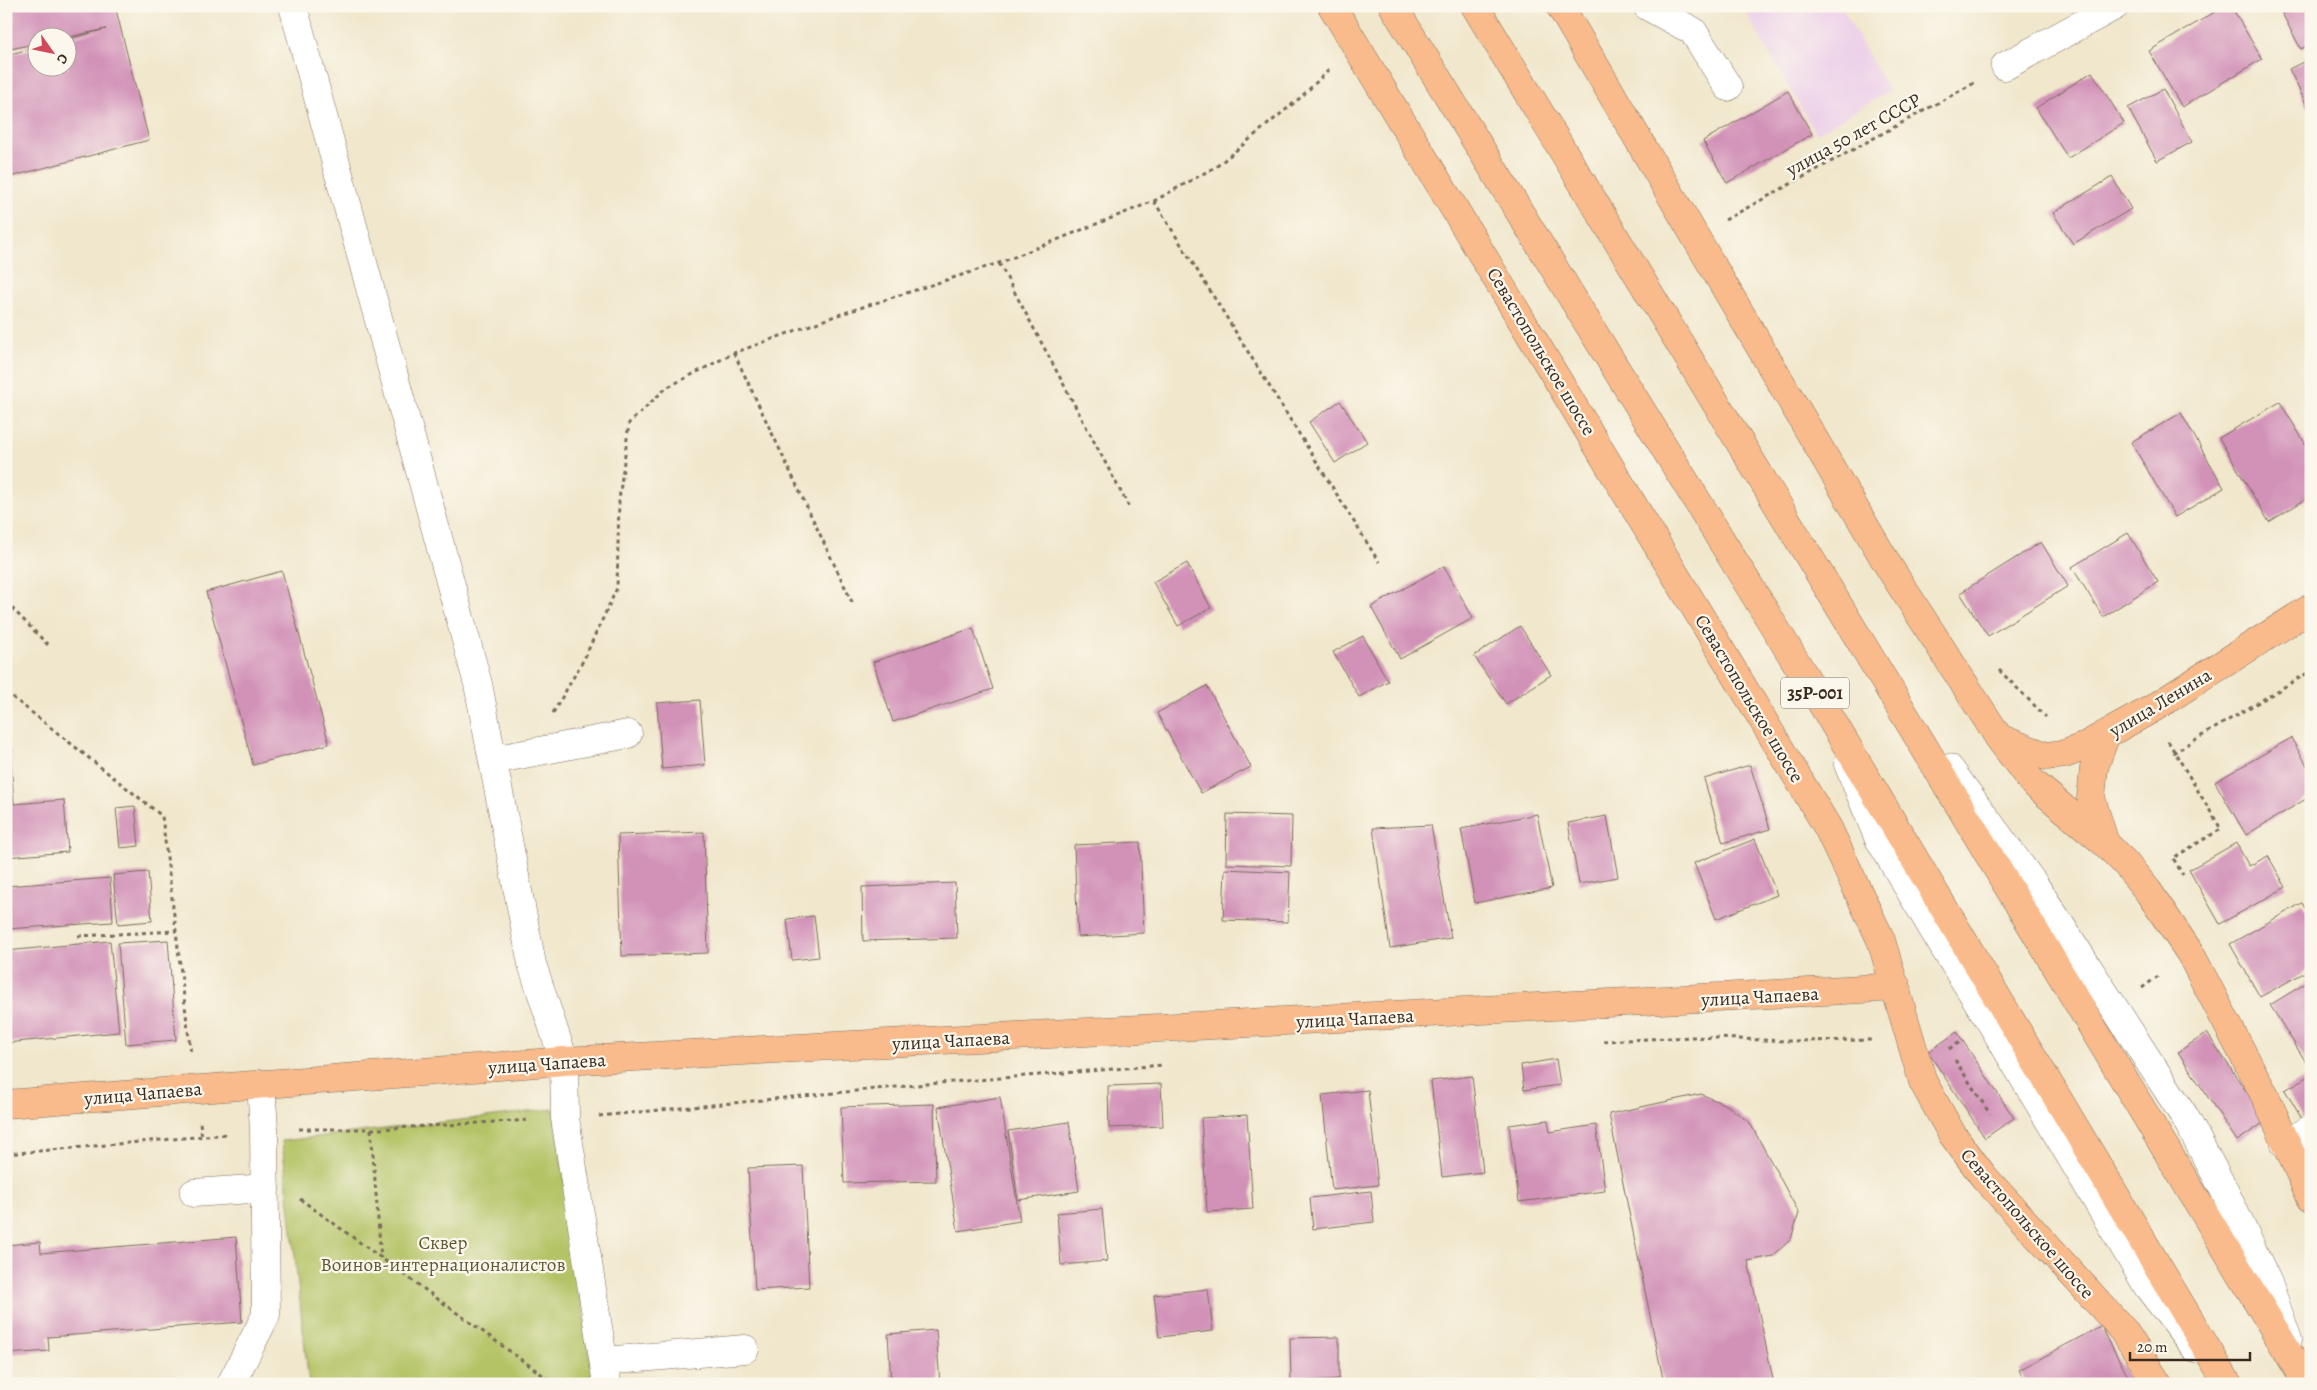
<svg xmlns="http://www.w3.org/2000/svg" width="2317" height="1390" viewBox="0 0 2317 1390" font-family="Alegreya,serif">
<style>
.built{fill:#edd1e9}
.green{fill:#b4c365;stroke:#787642}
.building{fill:#d292b8}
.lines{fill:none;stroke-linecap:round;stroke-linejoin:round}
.minor-casing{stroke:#7a6c5b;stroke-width:29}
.major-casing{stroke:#7a6c5b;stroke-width:29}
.path{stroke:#7a6c5b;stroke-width:3;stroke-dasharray:4 4;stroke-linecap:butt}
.minor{stroke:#fff;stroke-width:28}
.major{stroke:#fabb8c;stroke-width:28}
.labels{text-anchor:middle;stroke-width:4.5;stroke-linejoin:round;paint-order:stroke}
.shield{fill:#fbf7ec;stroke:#75685c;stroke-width:1}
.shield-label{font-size:18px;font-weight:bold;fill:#3b2a1e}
.street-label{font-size:19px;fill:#3b2a1e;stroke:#fbf7ec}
.park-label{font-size:19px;fill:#5f5833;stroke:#fbf7ec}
</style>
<rect width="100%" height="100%" fill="#fbf7ec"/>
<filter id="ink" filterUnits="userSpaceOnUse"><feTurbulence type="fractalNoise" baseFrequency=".02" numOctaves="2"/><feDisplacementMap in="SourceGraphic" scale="10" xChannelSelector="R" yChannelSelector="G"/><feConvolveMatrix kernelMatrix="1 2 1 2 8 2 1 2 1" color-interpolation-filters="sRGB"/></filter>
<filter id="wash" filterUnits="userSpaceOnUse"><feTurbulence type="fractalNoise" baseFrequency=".0096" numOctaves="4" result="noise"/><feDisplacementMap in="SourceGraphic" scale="20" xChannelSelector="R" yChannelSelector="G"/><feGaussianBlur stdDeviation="1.12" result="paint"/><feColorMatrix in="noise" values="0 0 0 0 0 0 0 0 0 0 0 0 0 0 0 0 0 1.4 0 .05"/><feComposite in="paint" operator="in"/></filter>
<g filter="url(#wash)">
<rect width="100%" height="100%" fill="#f0e7cc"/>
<!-- built -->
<polygon class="built" points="1742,6 1841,6 1889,91 1816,134"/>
<!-- green -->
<polygon class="green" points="554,1109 594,1384 309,1384 282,1141"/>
<g id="blocks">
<!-- building -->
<g class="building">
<polygon points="6,6 115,6 149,140 6,178 6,55 38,47 38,68 68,68 68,39 106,29 64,38 38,38 38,43 6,50"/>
<polygon points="2225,6 2231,6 2262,59 2182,107 2149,51"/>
<polygon points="2278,6 2311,6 2311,44 2301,49"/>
<polygon points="2311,58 2311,114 2289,69"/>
<polygon points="2092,72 2124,123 2068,158 2036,108"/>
<polygon points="2163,89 2192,142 2157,161 2128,108"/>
<polygon points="1788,91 1812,134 1727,183 1703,141"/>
<polygon points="2112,177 2131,209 2073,244 2053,213"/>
<polygon points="1340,401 1367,442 1335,463 1309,422"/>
<polygon points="2280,402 2311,453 2311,496 2269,522 2219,438"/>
<polygon points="2181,413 2224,488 2175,517 2131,442"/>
<polygon points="2128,533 2158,582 2103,617 2072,567"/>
<polygon points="2041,542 2068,586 1988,636 1960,593"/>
<polygon points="1187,563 1211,608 1178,626 1153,582"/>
<polygon points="1444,566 1473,618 1400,659 1371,607"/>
<polygon points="282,571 329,744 253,765 206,592"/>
<polygon points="1520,626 1551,675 1506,704 1474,656"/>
<polygon points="973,628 993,689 893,722 873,662"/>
<polygon points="1363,636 1388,681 1359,697 1333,652"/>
<polygon points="1207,686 1251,767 1201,793 1157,713"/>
<polygon points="700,700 705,765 662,769 657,703"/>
<polygon points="2291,738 2311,772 2311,796 2246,835 2215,782"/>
<polygon points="6,750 10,750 14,804 64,800 68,852 6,857"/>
<polygon points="1750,765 1770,829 1723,843 1704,779"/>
<polygon points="135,806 139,846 120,848 116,808"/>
<polygon points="1227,814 1292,816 1291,866 1226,864"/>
<polygon points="1537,814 1552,888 1475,903 1461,829"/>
<polygon points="1607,816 1618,877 1579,884 1568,823"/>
<polygon points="1431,825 1451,938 1390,948 1373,828"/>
<polygon points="704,832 708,953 622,956 618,835"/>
<polygon points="1755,839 1777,895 1716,919 1694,863"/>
<polygon points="1140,842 1144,933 1078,937 1074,845"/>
<polygon points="2236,843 2249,866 2268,856 2286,887 2220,924 2189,870"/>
<polygon points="1225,869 1290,872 1288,922 1223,920"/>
<polygon points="148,872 152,921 118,924 113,875"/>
<polygon points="110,878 113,922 6,929 6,886"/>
<polygon points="955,883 957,938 863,941 862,887"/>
<polygon points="2302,903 2311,919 2311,969 2260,997 2230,944"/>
<polygon points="814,916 819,957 792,960 787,919"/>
<polygon points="168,940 176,1040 126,1044 118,943"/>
<polygon points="110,941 119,1032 6,1043 6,951"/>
<polygon points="2311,980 2311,1059 2306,1062 2270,1005"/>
<polygon points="1957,1032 2014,1118 1985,1138 1928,1052"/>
<polygon points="2207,1033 2266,1121 2237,1141 2178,1052"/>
<polygon points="1556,1059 1560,1085 1524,1090 1521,1065"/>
<polygon points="2311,1075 2311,1117 2303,1121 2285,1090"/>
<polygon points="1472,1076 1483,1172 1442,1177 1431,1081"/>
<polygon points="1161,1084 1163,1126 1109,1128 1108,1086"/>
<polygon points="1368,1090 1378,1185 1332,1190 1322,1095"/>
<polygon points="1701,1094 1728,1106 1750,1123 1799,1213 1791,1239 1773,1256 1748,1261 1774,1384 1664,1384 1609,1114"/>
<polygon points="1000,1097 1020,1221 958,1231 938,1107"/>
<polygon points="934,1104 936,1181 844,1183 841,1107"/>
<polygon points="1247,1115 1253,1209 1207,1212 1201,1118"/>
<polygon points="1548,1120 1550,1132 1596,1125 1605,1191 1519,1202 1509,1125"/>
<polygon points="1069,1122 1079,1191 1018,1200 1008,1131"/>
<polygon points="803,1166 809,1287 755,1290 748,1168"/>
<polygon points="1371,1191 1374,1222 1313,1229 1310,1198"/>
<polygon points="1102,1209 1107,1261 1061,1265 1057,1213"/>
<polygon points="236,1237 242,1322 48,1337 49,1351 7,1354 6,1245 40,1242 41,1253"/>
<polygon points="1208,1289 1213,1331 1159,1337 1154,1295"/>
<polygon points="2101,1326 2132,1384 2027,1384 2019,1370"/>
<polygon points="936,1330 940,1384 891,1384 888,1334"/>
<polygon points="1339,1337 1339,1379 1291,1382 1290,1338"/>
</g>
</g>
</g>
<g filter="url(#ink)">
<use href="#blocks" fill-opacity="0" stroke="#7a6c5b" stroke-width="1"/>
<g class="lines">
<!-- minor casing -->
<g class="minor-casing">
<g id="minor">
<polyline points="293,6 478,684 532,964 564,1061 565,1118 607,1384"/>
<polyline points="1647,6 1693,31 1728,87"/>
<polyline points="2005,66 2115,6"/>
<polyline points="493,760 628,734"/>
<polyline points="1848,764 1878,837 1943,946 1993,1026 2148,1287 2196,1349"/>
<polyline points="1949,768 2034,884 2185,1117 2223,1188 2268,1283 2288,1340"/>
<polyline points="2285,1144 2311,1129"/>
<polyline points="194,1193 265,1188"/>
<polyline points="604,1361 745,1349"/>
<polyline points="231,1384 266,1315 264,1129 261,1084"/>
</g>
</g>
<!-- major casing -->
<g class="major-casing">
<g id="major">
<polyline points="1332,6 1828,828 1881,940 1923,1082 1952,1134 1984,1177 2124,1331 2158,1384"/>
<polyline points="1393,6 1828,714 2228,1384"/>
<polyline points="1475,6 1879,672 2307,1384"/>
<polyline points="1560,6 1889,567 1999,738 2032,782 2105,843 2125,863 2148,891 2190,953 2266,1098 2311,1198"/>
<polyline points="1999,738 2046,756 2065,754 2083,747 2152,709 2311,608"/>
<polyline points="2105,843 2091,798 2094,768 2106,734"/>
<polyline points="6,1104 564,1061 1897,987"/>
</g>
</g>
<!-- path -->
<g class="path">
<polyline points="1154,201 1379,562"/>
<polyline points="1725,220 1976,82"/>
<polyline points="999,263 1130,509"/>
<polyline points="734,353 853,604"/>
<polyline points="6,602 48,645"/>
<polyline points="1999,670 2046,717"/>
<polyline points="6,692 162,816 191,1055"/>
<polyline points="553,713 584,659 617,588 619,500 629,423 666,388 734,353 835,316 999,263 1154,201 1217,166 1300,98 1330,69"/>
<polyline points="2168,741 2221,829 2173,858 2183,875"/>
<polyline points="2173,753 2311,671"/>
<polyline points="78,936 176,931"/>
<polyline points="2142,988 2161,974"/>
<polyline points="1603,1041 1693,1037 1786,1041 1874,1040"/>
<polyline points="1949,1049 1963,1040"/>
<polyline points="1955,1060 1990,1114"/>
<polyline points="599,1116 927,1084 1163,1065"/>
<polyline points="200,1123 202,1137"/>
<polyline points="299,1129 377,1129 530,1120"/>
<polyline points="371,1129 381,1258"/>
<polyline points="6,1154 228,1134"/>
<polyline points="300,1199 555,1384"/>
</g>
<!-- minor -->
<use href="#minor" class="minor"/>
<!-- major -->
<use href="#major" class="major"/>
</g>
</g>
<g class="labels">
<!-- shield labels -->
<rect class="shield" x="1781" y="677.5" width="68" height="31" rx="4"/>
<g class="shield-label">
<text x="1815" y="699">35Р-001</text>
</g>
<!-- street labels -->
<g class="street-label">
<text transform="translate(1853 134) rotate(-29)" y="7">улица 50 лет СССР</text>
<text transform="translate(1542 351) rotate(59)" y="7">Севастопольское шоссе</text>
<text transform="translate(1750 698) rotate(59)" y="7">Севастопольское шоссе</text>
<text transform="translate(2160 702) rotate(-31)" y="7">улица Ленина</text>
<text transform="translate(1760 996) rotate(-3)" y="7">улица Чапаева</text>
<text transform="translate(1355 1018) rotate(-3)" y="7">улица Чапаева</text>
<text transform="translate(951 1040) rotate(-3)" y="7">улица Чапаева</text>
<text transform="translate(547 1063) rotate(-4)" y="7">улица Чапаева</text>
<text transform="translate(143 1093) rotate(-5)" y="7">улица Чапаева</text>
<text transform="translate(2028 1223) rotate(49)" y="7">Севастопольское шоссе</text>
</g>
<!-- park labels -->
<g class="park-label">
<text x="443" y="1249">Сквер<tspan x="443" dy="22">Воинов-интернационалистов</tspan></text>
</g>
</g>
<!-- margin -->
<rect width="2317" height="1390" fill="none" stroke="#fbf7ec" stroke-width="25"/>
<!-- north arrow -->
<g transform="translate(52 52) rotate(123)"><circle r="24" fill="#fbf7ec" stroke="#aea59a"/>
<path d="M0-4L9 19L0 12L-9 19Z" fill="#d1495b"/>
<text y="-8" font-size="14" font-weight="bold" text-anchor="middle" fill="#3b2a1e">С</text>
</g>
<!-- scale -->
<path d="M2130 1352v8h120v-8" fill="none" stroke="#3b2a1e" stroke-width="2.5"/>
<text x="2137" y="1352" font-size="15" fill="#3b2a1e" stroke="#fbf7ec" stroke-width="4" paint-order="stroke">20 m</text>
</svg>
